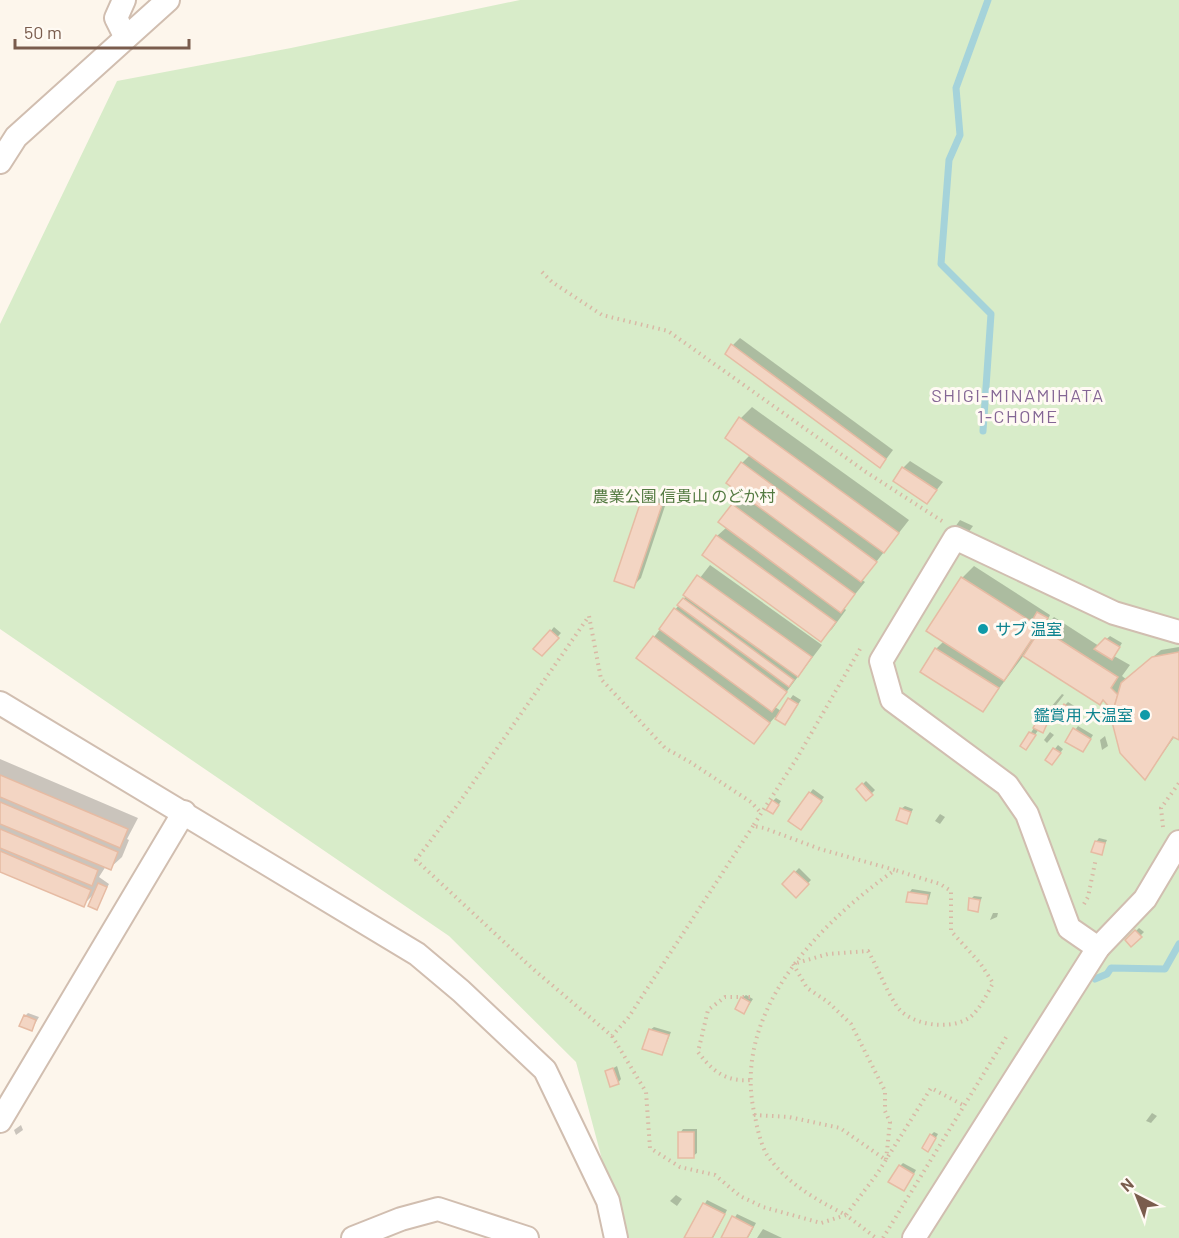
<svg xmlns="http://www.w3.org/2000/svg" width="1179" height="1238" viewBox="0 0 1179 1238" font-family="Barlow,'Noto Sans JP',sans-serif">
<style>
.green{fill:#d8ecc9}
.shadow{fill:#0003}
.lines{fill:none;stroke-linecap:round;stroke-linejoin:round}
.stream{stroke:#a5d3da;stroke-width:7}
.building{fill:#f3d5c3;stroke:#e6bba3;stroke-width:1.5}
.street-casing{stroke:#d1beb0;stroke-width:26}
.path{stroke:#d9b8a5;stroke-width:4;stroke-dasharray:1.5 4.5;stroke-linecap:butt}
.street{stroke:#fff;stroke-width:22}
.culture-dot{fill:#0f9aa8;stroke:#fffaf3;stroke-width:2}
.labels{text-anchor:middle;stroke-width:6;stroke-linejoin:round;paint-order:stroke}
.park-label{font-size:16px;fill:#537a41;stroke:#fffaf3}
.culture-label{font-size:16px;fill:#0d838f;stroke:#fffaf3;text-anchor:start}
.neighbourhood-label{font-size:18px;letter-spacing:1.5px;fill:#846695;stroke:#fffaf3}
</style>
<rect width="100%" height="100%" fill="#fdf6ec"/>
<!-- green -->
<polygon class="green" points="520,0 1179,0 1179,1238 623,1238 576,1062 449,936 0,629 0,324 117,81 291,48"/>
<!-- shadow -->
<g class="shadow">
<polygon points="740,338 893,450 887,458 879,466 733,345"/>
<polygon points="752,407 909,520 862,580 865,582 844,608 846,610 832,629 820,640 717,536 727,527 720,522 743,494 742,463 751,454 741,418"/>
<polygon points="910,461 943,482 927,502 903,468"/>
<polygon points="651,492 668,497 641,578 633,586 643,499"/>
<polygon points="960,520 973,526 968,533 955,527"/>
<polygon points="710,565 822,645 775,707 781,711 793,695 801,700 788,720 785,723 775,717 753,742 654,637"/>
<polygon points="974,566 1050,615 1044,628 1054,617 1099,646 1110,636 1122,643 1114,656 1130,665 1122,676 1127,680 1161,650 1179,647 1179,738 1175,736 1145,778 1115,711 1104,699 1100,703 1024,655 983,710 936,649 944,641 928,631 962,578"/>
<polygon points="554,627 561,633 542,654 536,649"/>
<polygon points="1062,694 1064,695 1053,709 1051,707"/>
<polygon points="1068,702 1076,707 1071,716 1065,705"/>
<polygon points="1042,716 1049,721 1043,731 1039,729 1026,748 1022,746"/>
<polygon points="1078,726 1093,735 1083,751 1067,742"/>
<polygon points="1050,732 1054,735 1047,743 1044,740"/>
<polygon points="1105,736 1108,746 1102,750 1100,740"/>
<polygon points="1058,745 1063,749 1055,760 1047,759"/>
<polygon points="0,759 138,818 127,839 129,840 122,857 110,868 106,866 99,877 109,884 96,908 95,893 83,905 0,870"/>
<polygon points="866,781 875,790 866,799 858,789"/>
<polygon points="813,789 824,797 804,825 810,793"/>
<polygon points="776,798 781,801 776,809 773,801"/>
<polygon points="905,806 913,809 907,822 901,809"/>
<polygon points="940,814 945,817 940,824 935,821"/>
<polygon points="1099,838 1107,840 1101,853 1096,842"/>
<polygon points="799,868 811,880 796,896 784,884"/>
<polygon points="912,889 931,892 929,899 926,903 909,893"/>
<polygon points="974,896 982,897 977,910 971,899"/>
<polygon points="993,913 998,913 997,917 990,920"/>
<polygon points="1139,928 1144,932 1131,945 1127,940"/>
<polygon points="746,995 753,999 747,1008 742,998"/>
<polygon points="28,1013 39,1017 32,1029 25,1016"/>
<polygon points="654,1027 671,1032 662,1054 650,1030"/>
<polygon points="617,1066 621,1079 618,1083 607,1072"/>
<polygon points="1152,1113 1157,1116 1151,1123 1146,1121"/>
<polygon points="21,1125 23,1130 16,1135 14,1130"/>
<polygon points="683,1129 697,1129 697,1153 693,1156 680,1133"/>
<polygon points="934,1132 938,1134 931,1146 931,1135"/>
<polygon points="903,1163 916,1170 907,1186 900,1166"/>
<polygon points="676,1195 682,1199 677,1206 670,1201"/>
<polygon points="707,1200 727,1210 713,1238 686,1238"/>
<polygon points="737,1214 756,1223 748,1238 723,1238"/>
<polygon points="763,1229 782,1238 757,1238"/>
</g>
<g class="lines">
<!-- stream -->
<g class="stream">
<polyline points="983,431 991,314 941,264 949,160 960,135 956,88 988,0"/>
<polyline points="1095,979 1107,974 1111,968 1165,969 1179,944"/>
</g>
</g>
<!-- building -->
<g class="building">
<polygon points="731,344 886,459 880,468 725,354"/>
<polygon points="739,417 899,533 884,553 725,438"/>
<polygon points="741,462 877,562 861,582 726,483"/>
<polygon points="902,467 937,490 927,504 893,481"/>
<polygon points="642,498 662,505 634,588 614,581"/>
<polygon points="732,504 855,594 841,613 718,522"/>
<polygon points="716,535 836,622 821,642 702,555"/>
<polygon points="697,575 812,657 798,677 683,595"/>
<polygon points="961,577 1040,627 1004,681 926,631"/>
<polygon points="683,598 794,680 789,687 677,605"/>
<polygon points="674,608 787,692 772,712 659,629"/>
<polygon points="1037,612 1048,618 1043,625 1033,619"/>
<polygon points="1041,628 1118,677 1111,688 1118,695 1113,711 1103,700 1100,705 1023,656"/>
<polygon points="550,630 559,638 542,656 533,649"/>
<polygon points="653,636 770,723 754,744 636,658"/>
<polygon points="1105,638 1120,647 1112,660 1094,649"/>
<polygon points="935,648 999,688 983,712 920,672"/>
<polygon points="1179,652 1179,740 1173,737 1145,780 1120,753 1111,718 1121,683 1152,657"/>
<polygon points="788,698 798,704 785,725 775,719"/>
<polygon points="1064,704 1074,711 1068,721 1057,715"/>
<polygon points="1038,719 1047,724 1043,733 1033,728"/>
<polygon points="1073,728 1091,739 1083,752 1065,742"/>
<polygon points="1029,732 1036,735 1026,750 1020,746"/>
<polygon points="1053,748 1061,753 1052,765 1045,760"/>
<polygon points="0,775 128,829 120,848 0,797"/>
<polygon points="862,783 873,795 866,801 856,789"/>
<polygon points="809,792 822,801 801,830 788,821"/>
<polygon points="772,800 779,805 773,814 766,810"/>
<polygon points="0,802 118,852 111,870 0,824"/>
<polygon points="900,808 911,812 907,824 896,820"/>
<polygon points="0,829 98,870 92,886 0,848"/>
<polygon points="1095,841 1105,843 1102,855 1091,852"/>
<polygon points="0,851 91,890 84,907 0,872"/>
<polygon points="794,871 809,884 796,898 782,884"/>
<polygon points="98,883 107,887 97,910 88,906"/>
<polygon points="908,892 928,895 927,904 906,902"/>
<polygon points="969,898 980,900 978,912 968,910"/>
<polygon points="1135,930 1142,937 1131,947 1125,940"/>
<polygon points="741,997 750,1002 744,1014 735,1009"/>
<polygon points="24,1015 36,1020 32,1031 19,1026"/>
<polygon points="649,1029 669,1035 662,1055 642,1049"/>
<polygon points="613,1068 619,1084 610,1087 605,1071"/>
<rect x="678" y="1132" width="16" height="26"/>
<polygon points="930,1134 936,1138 928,1152 922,1148"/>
<polygon points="899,1165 914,1174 904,1191 888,1182"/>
<polygon points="703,1203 725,1214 712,1238 684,1238"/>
<polygon points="732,1216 753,1227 747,1238 721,1238"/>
</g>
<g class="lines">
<!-- street casing -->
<g class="street-casing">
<g id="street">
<polyline points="124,0 116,18 125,36"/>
<polyline points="0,162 16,137 168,0"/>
<polyline points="0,703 417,954 461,991 545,1070 608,1201 616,1238"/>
<polyline points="1098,948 1069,928 1027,814 1007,785 892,700 881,661 955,538 1114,613 1179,632"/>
<polyline points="0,1121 184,812"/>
<polyline points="353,1238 401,1219 438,1209 527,1238"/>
<polyline points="914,1238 1098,948 1145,899 1179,842"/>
</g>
</g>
<!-- path -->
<g class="path">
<polyline points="542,272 552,282 602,315 668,331 866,472 942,521"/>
<path d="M860,649L797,758L753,826L764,828L820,849L895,870C818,924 730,1014 755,1116C757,1128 761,1145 767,1155C787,1184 817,1200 846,1215L877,1174L931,1088L963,1105"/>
<polyline points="753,826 628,1018 612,1036 533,969 416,860 459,803 589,616 601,679 665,748 690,762 751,802 761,813"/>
<polyline points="1163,827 1161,808 1179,783"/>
<polyline points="1084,904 1088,897 1096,858"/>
<path d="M750,997H725L708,1010L698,1052C712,1071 726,1082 750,1080"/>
<polyline points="612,1036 646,1092 650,1148 680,1167 715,1175 740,1196 763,1207 821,1223 846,1215 876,1238"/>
<path d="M754,1115L789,1117L840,1128L886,1160L890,1122L885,1111V1091L851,1024L828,1002L807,988L793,964L828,954L868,951C878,968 885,988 896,1005C908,1025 949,1031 969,1018C979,1011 987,994 993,983L980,963L951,931V891L940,884L895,870"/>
<polyline points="883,1238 1008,1034"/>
</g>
<!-- street -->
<use href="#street" class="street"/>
</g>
<!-- markers -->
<g class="culture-dot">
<circle cx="983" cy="629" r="6"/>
<circle cx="1145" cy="715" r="6"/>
</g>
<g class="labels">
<!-- park labels -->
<g class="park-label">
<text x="684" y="502">農業公園 信貴山 のどか村</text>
</g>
<!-- culture labels -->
<g class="culture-label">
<text x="995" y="635">サブ 温室</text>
<text x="1133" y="721" text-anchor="end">鑑賞用 大温室</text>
</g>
<!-- neighbourhood labels -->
<g class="neighbourhood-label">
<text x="1018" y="402">SHIGI-MINAMIHATA<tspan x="1018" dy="21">1-CHOME</tspan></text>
</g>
</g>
<!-- north arrow -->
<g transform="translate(1137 1196) rotate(318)" stroke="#fffaf3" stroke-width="4.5" paint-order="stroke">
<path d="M0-4.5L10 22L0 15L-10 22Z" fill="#7a5c4d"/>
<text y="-9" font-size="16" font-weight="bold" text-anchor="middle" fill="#7a5c4d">N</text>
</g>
<!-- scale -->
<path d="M15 39v9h174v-9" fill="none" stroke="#7a5c4d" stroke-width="3"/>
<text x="24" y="39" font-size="18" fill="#7a5c4d" stroke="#fffaf3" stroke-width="4.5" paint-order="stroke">50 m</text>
</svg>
